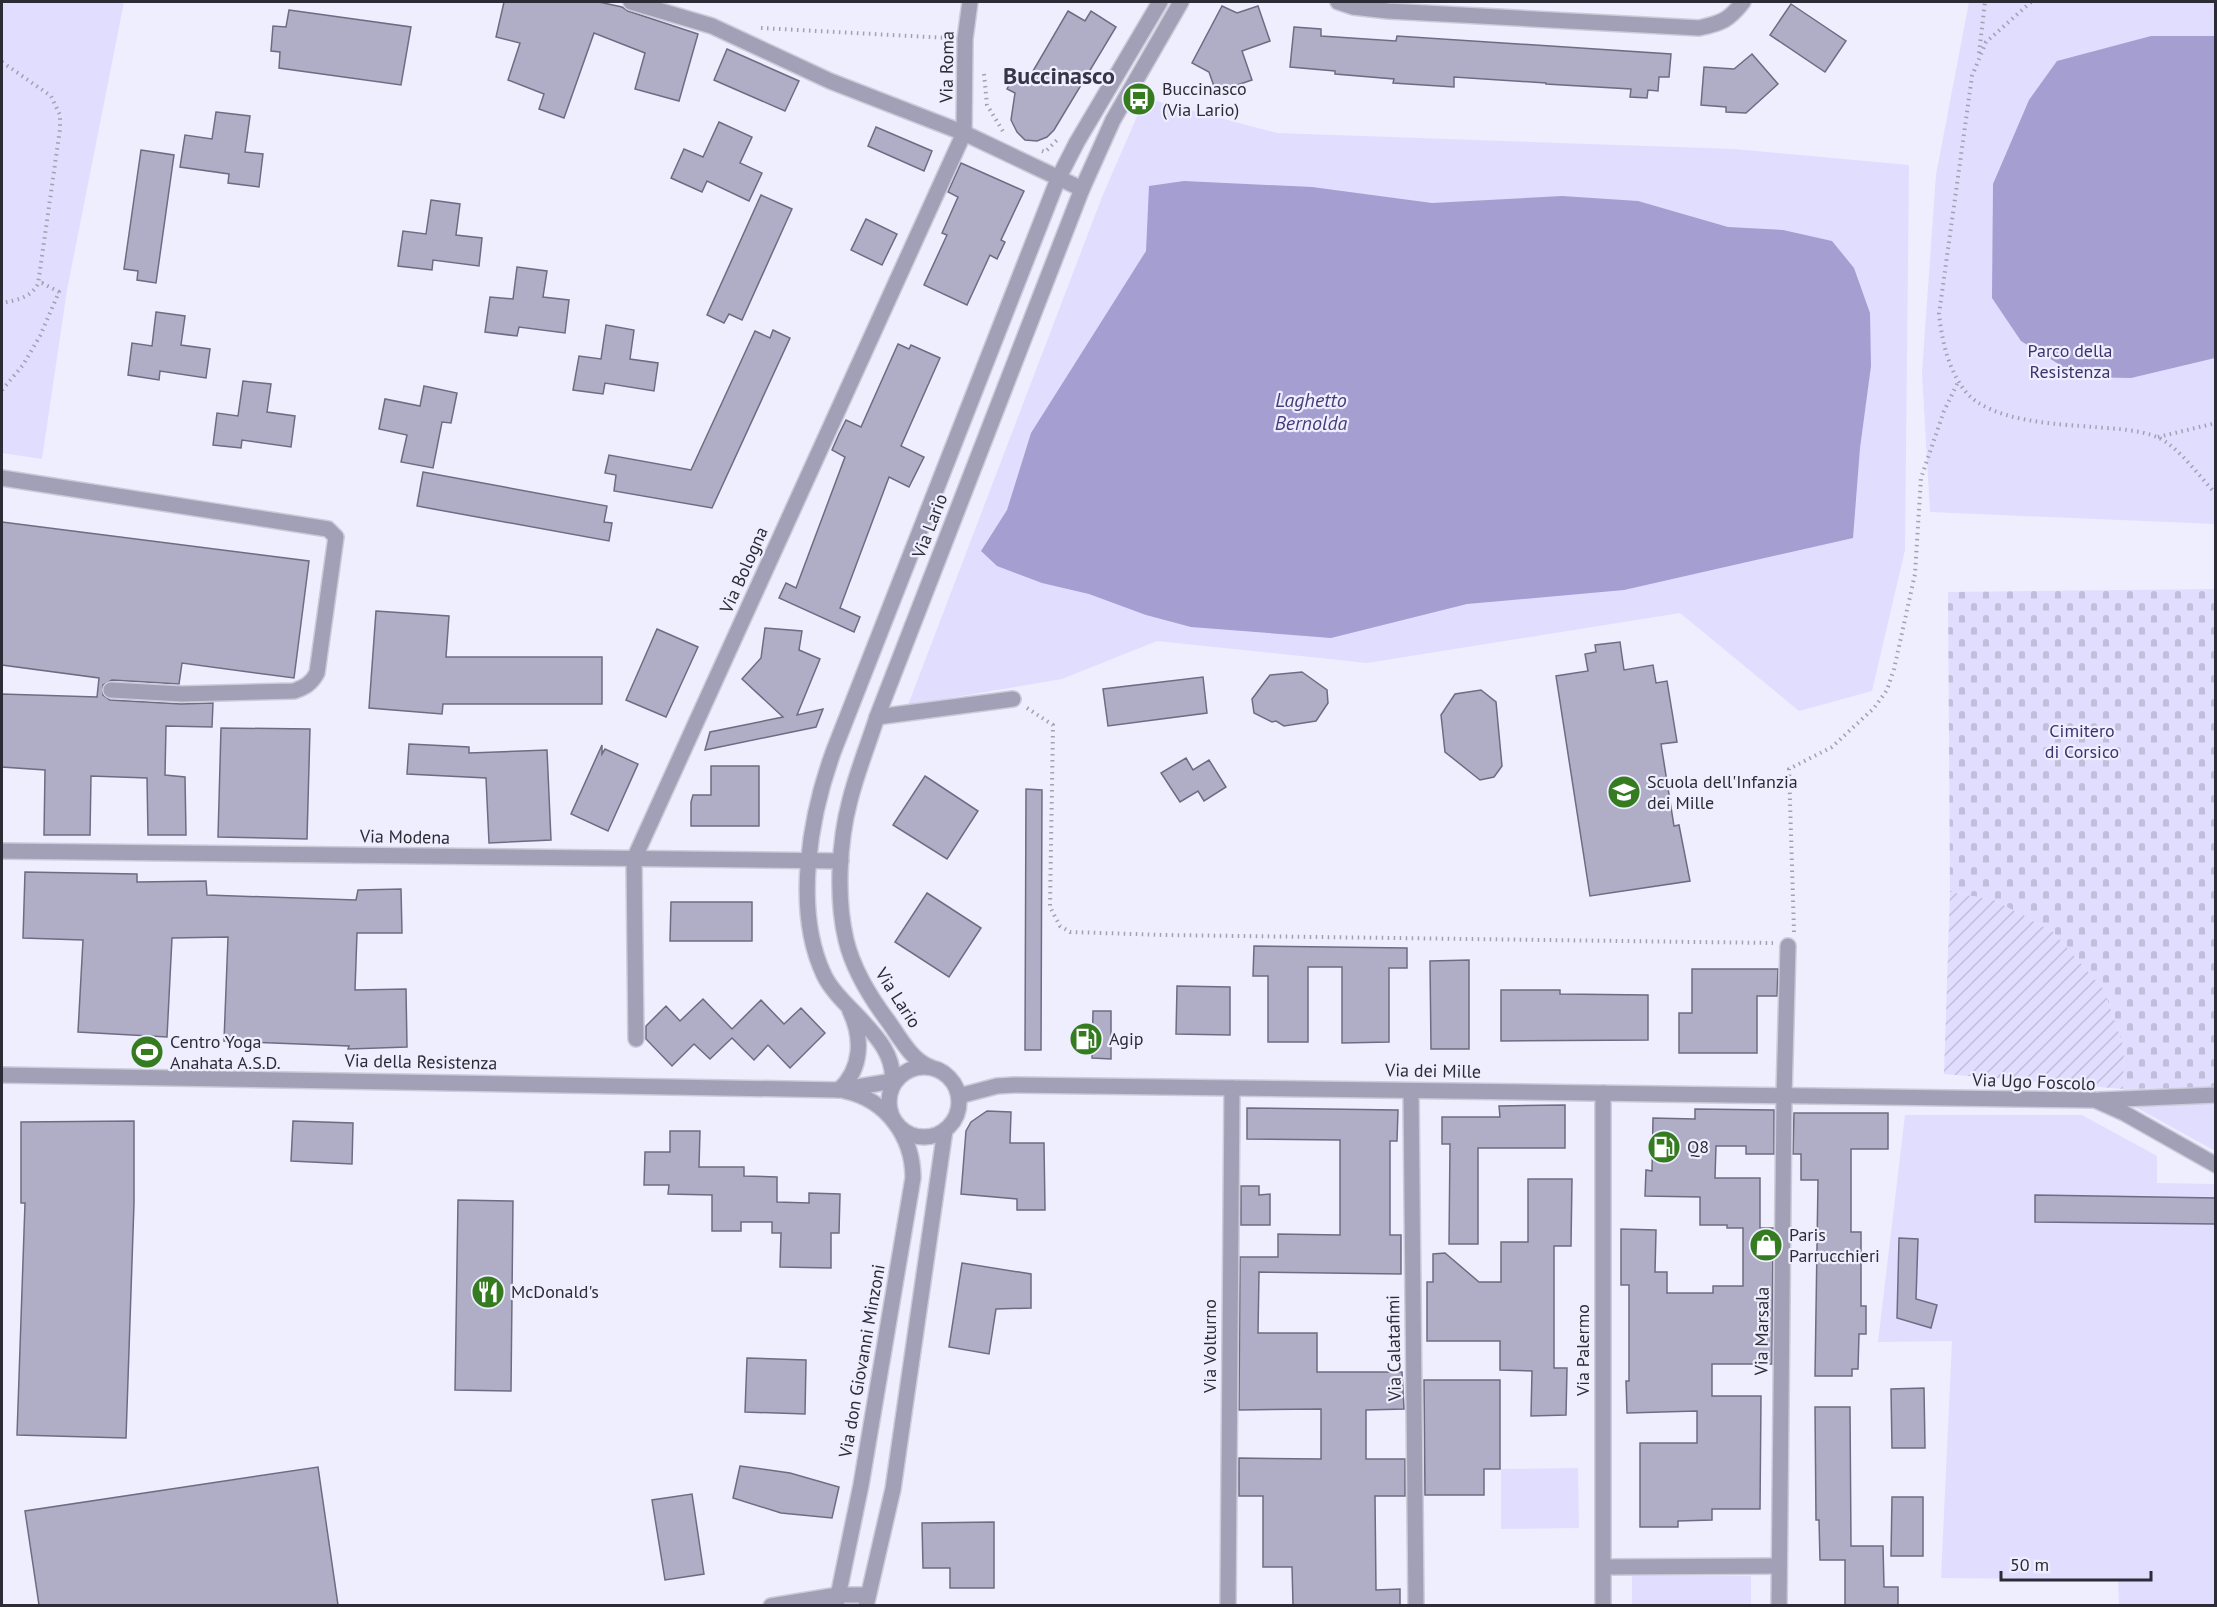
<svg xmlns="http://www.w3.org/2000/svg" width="2217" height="1607" viewBox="0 0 2217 1607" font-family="'PT Sans',sans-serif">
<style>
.green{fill:#e0ddff}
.cemetery{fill:url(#cemetery-stones)}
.garden{fill:url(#garden-furrows)}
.water{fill:#a49ed1}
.building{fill:#b0adc7;stroke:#6e6c83;stroke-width:1.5}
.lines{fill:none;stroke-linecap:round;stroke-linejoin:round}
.minor-casing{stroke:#cccbda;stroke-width:18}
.path{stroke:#a2a1af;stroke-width:4;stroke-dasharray:1.5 4.5;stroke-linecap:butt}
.minor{stroke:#a2a0b7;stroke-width:15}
.labels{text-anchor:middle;stroke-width:4.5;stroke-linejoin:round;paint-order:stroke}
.street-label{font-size:18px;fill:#2d2c36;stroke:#efeefe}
.poi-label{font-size:18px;fill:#2d2c36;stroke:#efeefe;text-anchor:start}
.park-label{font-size:18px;fill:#3e3170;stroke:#efeefe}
.water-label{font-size:20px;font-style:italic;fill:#483b7b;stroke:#efeefe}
.district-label{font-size:24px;font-weight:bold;fill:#373449;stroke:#efeefe}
</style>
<defs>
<pattern id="cemetery-stones" width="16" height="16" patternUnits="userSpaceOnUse" patternTransform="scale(1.5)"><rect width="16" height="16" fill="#e0ddff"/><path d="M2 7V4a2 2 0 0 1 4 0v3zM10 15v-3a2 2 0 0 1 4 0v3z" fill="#c0bedb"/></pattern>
<pattern id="garden-furrows" width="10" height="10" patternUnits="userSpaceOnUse" patternTransform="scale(1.5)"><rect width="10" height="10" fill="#e0ddff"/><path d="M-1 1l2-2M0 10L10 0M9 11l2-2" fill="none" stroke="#c0bedb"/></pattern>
</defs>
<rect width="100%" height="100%" fill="#efeefe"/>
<!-- green -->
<g class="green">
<polygon points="2,2 124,2 67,290 42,459 2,453"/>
<polygon points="1969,2 2215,2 2215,524 1930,512 1922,373 1936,175"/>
<polygon points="1145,98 1277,133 1734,149 1909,165 1905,550 1872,691 1799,711 1680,613 1367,663 1157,641 1062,679 908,705 1102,197"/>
<polygon points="2215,1087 2215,1151 2130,1104 2123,1089"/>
<polygon points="1905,1115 2082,1115 2157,1156 2157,1183 2215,1184 2215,1605 2119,1605 2118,1580 1941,1578 1952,1341 1878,1342"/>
<polygon points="1578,1468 1579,1528 1501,1529 1501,1469"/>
<rect x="1632" y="1576" width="119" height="29"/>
</g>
<!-- cemetery -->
<polygon class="cemetery" points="2215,589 2215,1087 2123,1089 2124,1048 2104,990 2053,932 1994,900 1950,892 1948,592"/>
<!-- garden -->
<polygon class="garden" points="1950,892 1994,900 2053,932 2104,990 2124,1048 2123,1089 1944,1074"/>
<!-- water -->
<g class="water">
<polygon points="2151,36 2215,36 2215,358 2131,378 2080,377 2021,341 1992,298 1993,184 2029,100 2057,61"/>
<polygon points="1184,181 1312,187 1432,203 1562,196 1638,201 1728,227 1783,230 1832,241 1854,268 1870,313 1871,366 1860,448 1853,538 1624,590 1467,604 1331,638 1191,627 1146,615 1089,594 1042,583 997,566 981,551 1007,510 1031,433 1146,251 1149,186"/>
</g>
<!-- building -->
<g class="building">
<polygon points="504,2 599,2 622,7 628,11 698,34 679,101 635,89 645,53 594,33 564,118 539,109 544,94 508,80 520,43 496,37"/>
<polygon points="1791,4 1846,41 1825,72 1770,35"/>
<polygon points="1222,6 1237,13 1258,6 1270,41 1242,51 1252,80 1216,92 1209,72 1192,63"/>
<polygon points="289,10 411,27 401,85 279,68 280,52 271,51 273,26 286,27"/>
<polygon points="1068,11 1085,21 1091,11 1116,27 1054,130 1047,137 1037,141 1025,140 1017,132 1011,120 1015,93 1007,89 1016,73 1029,78"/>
<polygon points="1294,27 1321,29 1321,36 1396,41 1397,36 1671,54 1669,77 1659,77 1658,91 1648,90 1647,98 1630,97 1631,89 1546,84 1546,83 1454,77 1454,87 1393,83 1394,79 1335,74 1335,71 1290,67"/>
<polygon points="727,49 799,81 785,111 714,80"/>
<polygon points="1752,54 1778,84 1746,113 1726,112 1726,107 1701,105 1704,67 1734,69"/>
<polygon points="216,112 250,116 245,152 263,154 259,187 228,183 229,174 180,167 185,135 212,139"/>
<polygon points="719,122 752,137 740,163 762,173 749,201 707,181 702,192 671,178 684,149 703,157"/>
<polygon points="876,127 932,151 924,171 868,146"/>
<polygon points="141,150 174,155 156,283 137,280 138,271 124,269"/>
<polygon points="961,163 1024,191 1001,240 1005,242 997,259 990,255 967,305 924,285 947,235 942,233 958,197 948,192"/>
<polygon points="761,195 792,209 742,320 729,314 724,323 707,315"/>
<polygon points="431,200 460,204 456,235 482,238 479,266 433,260 432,270 398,266 403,231 426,234"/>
<polygon points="866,219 897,234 882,265 851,250"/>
<polygon points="517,267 547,271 543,297 569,300 565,333 519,327 517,336 485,332 490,297 513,299"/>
<polygon points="156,312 185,316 181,345 210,349 206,378 160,371 159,380 128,375 132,343 152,346"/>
<polygon points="606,325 634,330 630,359 658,363 654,391 605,383 603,394 573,390 579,356 601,359"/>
<polygon points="773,330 790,338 712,508 614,491 616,475 605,473 609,455 691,470 755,331 770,338"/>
<polygon points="898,344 909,349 911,345 940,358 901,446 924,457 909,487 889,477 840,608 860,617 854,632 779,598 786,583 796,588 845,457 832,450 839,434 846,420 861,427"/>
<polygon points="243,381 271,384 267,412 295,416 291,447 242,440 241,448 213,445 217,413 238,416"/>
<polygon points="424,386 457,393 451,423 442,422 433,468 401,462 407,435 379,429 385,399 420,406"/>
<polygon points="423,472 607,506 604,522 612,523 609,541 417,506"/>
<polygon points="2,522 309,561 294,678 182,663 179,684 112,680 103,685 103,695 110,700 181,704 213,703 212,727 166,726 165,775 185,777 186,835 148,835 147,778 91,776 90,835 44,835 45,770 2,767 2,694 97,697 99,678 2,665"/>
<polygon points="376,611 449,616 446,657 602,657 602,704 443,704 442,714 369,708"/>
<polygon points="765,628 802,631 799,650 820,659 797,715 823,709 816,727 705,750 710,732 783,717 742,679 761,658"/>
<polygon points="657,629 698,647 666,717 626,700"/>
<polygon points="1620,642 1624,670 1653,665 1656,683 1667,681 1677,742 1661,744 1674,826 1679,825 1690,881 1590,896 1556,676 1588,671 1585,654 1596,652 1595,645"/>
<polygon points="1302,672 1327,690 1328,703 1316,721 1284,726 1276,721 1272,722 1254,713 1252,699 1270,675"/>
<polygon points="1203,677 1207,713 1108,726 1103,689"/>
<polygon points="1481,690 1496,702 1502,766 1494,777 1480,780 1445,752 1441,715 1455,694"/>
<polygon points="221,728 310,729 307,839 218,837"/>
<polygon points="409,744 469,747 469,753 547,750 551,840 489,843 486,778 407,774"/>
<polygon points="602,745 602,754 605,749 638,764 608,831 571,814"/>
<polygon points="1186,758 1193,770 1209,760 1226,787 1204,801 1198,791 1180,802 1161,773"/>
<polygon points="711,766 759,766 759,826 691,826 691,802 693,795 711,795"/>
<polygon points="925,776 978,811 947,859 893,825"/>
<polygon points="1026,789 1042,790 1041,1050 1025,1050"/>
<polygon points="25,872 137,874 137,882 206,881 207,895 356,900 358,890 401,889 402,933 357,933 355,990 406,989 407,1047 348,1049 349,1046 224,1041 228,937 172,938 167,1037 78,1032 83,940 23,938"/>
<polygon points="927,893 981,928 949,977 895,942"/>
<polygon points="671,902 752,902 752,941 670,941"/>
<polygon points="1254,946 1407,948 1407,968 1389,968 1389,1042 1342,1043 1342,967 1308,967 1308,1042 1268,1042 1268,976 1253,976"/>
<polygon points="1469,960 1469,1049 1431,1049 1430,961"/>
<polygon points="1692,969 1778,969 1777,996 1757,996 1757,1053 1679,1053 1679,1013 1692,1013"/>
<polygon points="1177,986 1230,987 1230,1035 1176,1034"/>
<polygon points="1501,990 1560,990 1560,994 1648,995 1648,1040 1501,1041"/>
<polygon points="703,999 732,1029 761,1000 784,1024 801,1008 825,1033 790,1068 768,1045 754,1060 732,1038 710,1059 694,1044 672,1066 646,1039 646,1026 666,1006 680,1021"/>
<polygon points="1093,1011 1111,1011 1111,1059 1092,1058"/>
<polygon points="1565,1105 1565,1148 1478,1148 1478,1244 1449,1244 1450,1144 1442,1144 1442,1117 1500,1117 1499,1106"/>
<polygon points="1247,1108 1398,1110 1397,1141 1390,1141 1390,1235 1401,1235 1401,1274 1259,1272 1258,1333 1317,1333 1317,1372 1402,1372 1404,1409 1366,1410 1366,1459 1405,1459 1405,1496 1375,1496 1376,1590 1400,1589 1400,1605 1293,1605 1292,1567 1263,1567 1263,1496 1239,1496 1239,1458 1321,1459 1321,1409 1239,1410 1240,1257 1278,1257 1278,1234 1340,1235 1340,1140 1247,1139"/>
<polygon points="1695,1109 1774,1110 1774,1154 1746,1154 1746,1146 1716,1146 1715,1178 1760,1178 1760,1228 1773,1228 1772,1364 1712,1364 1712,1396 1761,1396 1760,1509 1712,1509 1712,1520 1678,1521 1678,1527 1640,1527 1640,1443 1697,1443 1697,1411 1627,1413 1626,1381 1629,1381 1629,1285 1621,1285 1621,1229 1656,1230 1655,1272 1667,1272 1667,1293 1713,1293 1713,1286 1743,1286 1743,1228 1727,1228 1727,1225 1700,1225 1700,1197 1645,1196 1646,1170 1652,1171 1653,1118 1695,1119"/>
<polygon points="987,1111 1011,1112 1010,1143 1044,1143 1045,1210 1017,1210 1017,1199 961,1194 966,1131 971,1122"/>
<polygon points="1794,1113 1888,1113 1888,1149 1851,1149 1851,1232 1861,1232 1861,1306 1866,1306 1866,1334 1859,1334 1858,1369 1852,1369 1852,1376 1815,1376 1818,1180 1801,1180 1801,1154 1793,1154"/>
<polygon points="134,1121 134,1203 126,1438 17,1435 25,1203 21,1203 21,1122"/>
<polygon points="293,1121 353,1123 352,1164 291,1161"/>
<polygon points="670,1131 700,1131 699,1167 744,1167 744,1176 777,1177 777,1202 809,1203 809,1193 840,1194 839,1233 831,1233 831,1268 780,1267 781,1233 772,1233 772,1222 741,1222 741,1231 712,1231 712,1195 668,1194 669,1185 644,1185 645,1152 670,1152"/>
<polygon points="1528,1179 1572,1179 1571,1246 1554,1246 1554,1368 1567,1368 1566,1415 1531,1416 1532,1371 1500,1370 1500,1341 1427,1341 1427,1282 1433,1282 1433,1254 1445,1253 1479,1282 1501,1282 1501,1242 1528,1242"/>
<polygon points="1241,1186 1259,1186 1259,1195 1270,1194 1270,1225 1241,1225"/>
<polygon points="2035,1195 2216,1198 2216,1224 2035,1222"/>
<polygon points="458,1200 513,1201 511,1391 455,1390"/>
<polygon points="1899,1238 1918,1239 1916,1299 1937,1305 1931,1328 1897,1318"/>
<polygon points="962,1263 1031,1274 1031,1308 996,1309 989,1354 949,1347"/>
<polygon points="747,1358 806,1360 805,1414 745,1412"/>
<polygon points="1424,1380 1500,1380 1500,1469 1484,1469 1484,1495 1425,1495"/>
<polygon points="1924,1388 1925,1448 1892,1448 1891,1389"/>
<polygon points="1815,1407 1850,1407 1851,1546 1883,1546 1884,1587 1898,1587 1898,1605 1845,1605 1845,1560 1820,1560 1819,1520 1816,1520"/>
<polygon points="740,1466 790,1473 839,1487 832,1518 781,1513 733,1498"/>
<polygon points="318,1467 338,1605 39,1605 25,1511"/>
<polygon points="692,1494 704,1574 665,1580 652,1500"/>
<polygon points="1892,1497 1923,1497 1923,1556 1891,1556"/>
<polygon points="994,1522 994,1588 950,1588 950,1568 923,1568 922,1523"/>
</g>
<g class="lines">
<!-- minor casing -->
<g class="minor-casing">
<g id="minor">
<polyline points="631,2 712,26 830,81 964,133 1082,189"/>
<path d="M1338,2L1353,7L1388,11L1699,28C1722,23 1729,20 1743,2"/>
<path d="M2,478L328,529L336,537L317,673C311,684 305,687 294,691L182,694L111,690"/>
<polyline points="877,717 1013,699"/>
<polyline points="2,851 841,861"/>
<polyline points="636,1039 634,859 964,133 965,39 970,2"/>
<circle cx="924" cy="1102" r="35"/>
<path d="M930,1067C911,1060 899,1036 888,1021C870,997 853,969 846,940C836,898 839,841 850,800C857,772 868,745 877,717L1082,189L1113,120L1181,2"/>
<polyline points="2,1075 839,1090 893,1081 899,1077"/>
<path d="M891,1089C903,1041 841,1011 824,975C793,910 810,815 834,750L1058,179L1077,142L1160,2"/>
<path d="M839,1090C862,1069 863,1038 850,1011"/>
<polyline points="1411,1091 1416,1606"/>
<polyline points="959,1096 997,1086 1014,1085 2095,1100 2124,1113 2216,1165"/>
<polyline points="2099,1100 2216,1095"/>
<polyline points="1604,1567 1779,1566"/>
<polyline points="771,1606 838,1595 868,1595"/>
<path d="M836,1606L861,1485L913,1178C913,1137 887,1100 845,1091"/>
<polyline points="866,1606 893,1489 945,1130"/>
<polyline points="1228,1606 1232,1088"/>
<polyline points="1603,1606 1603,1093"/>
<polyline points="1779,1606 1784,1096 1788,946"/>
</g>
</g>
<!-- path -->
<g class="path">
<path d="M2031,2L1986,42L1972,76L1939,314C1942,341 1948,369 1965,391C1990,422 2057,424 2094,427C2115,429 2137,429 2157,437C2178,446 2199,476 2216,494"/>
<polyline points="761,28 948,38"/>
<polyline points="1979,53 1985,2"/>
<path d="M2,62L51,96L60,115V129L38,284C30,298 17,300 2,303"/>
<polyline points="984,74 987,105 1004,133"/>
<polyline points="1042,151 1045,152 1059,138"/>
<polyline points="2,390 23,365 40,336 59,292 42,283 38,284"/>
<polyline points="2158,437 2216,423"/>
<polyline points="1027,708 1053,725 1050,907 1060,926 1070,932 1165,935 1773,943"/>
<polyline points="1794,932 1789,769 1832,747 1874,708 1887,690 1894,669 1915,574 1921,478 1944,411 1959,380"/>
</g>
<!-- minor -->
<use href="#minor" class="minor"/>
</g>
<!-- icons -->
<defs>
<g id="bus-disc" transform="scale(1.725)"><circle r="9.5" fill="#357c21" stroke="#efeefe"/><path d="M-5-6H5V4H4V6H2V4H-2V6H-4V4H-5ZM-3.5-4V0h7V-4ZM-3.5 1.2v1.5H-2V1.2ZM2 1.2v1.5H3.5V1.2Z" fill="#fff"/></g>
<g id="school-disc" transform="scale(1.725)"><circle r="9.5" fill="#357c21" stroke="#efeefe"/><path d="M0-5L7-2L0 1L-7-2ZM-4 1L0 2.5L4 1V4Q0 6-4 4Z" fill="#fff"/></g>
<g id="fuel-disc" transform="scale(1.725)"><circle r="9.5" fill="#357c21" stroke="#efeefe"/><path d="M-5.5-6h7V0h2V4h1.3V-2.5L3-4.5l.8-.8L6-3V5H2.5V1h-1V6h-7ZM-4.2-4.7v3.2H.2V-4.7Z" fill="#fff"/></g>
<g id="stadium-disc" transform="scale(1.725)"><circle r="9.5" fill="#357c21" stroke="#efeefe"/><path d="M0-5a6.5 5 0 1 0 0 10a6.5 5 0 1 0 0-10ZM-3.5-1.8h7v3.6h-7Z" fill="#fff"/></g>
<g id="shop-disc" transform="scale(1.725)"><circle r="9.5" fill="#357c21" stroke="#efeefe"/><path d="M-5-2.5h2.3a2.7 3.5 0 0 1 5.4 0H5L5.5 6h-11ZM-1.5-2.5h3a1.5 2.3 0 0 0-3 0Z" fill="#fff"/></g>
<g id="restaurant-disc" transform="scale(1.725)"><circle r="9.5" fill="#357c21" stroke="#efeefe"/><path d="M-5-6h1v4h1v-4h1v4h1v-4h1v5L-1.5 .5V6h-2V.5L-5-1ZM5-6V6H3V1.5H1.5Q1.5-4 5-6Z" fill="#fff"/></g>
</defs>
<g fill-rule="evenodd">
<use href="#bus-disc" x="1139" y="99"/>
<use href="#school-disc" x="1624" y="792"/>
<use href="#fuel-disc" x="1086" y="1039"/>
<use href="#stadium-disc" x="147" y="1052"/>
<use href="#fuel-disc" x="1664" y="1147"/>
<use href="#shop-disc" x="1766" y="1245"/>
<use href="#restaurant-disc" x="488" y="1292"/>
</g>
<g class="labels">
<!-- street labels -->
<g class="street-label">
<text transform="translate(947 67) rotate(-89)" y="6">Via Roma</text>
<text transform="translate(930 526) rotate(-69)" y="6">Via Lario</text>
<text transform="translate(744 570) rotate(-66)" y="6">Via Bologna</text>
<text transform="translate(405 837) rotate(1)" y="6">Via Modena</text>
<text transform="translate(898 998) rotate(57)" y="6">Via Lario</text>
<text transform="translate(421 1062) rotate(1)" y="6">Via della Resistenza</text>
<text transform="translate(1433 1071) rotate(1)" y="6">Via dei Mille</text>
<text transform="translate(2034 1082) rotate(2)" y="6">Via Ugo Foscolo</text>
<text transform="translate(1762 1331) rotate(-89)" y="6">Via Marsala</text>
<text transform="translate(1210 1346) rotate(-90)" y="6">Via Volturno</text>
<text transform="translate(1394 1348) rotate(-91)" y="6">Via Calatafimi</text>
<text transform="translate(1583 1350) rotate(-90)" y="6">Via Palermo</text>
<text transform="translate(862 1361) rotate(-80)" y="6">Via don Giovanni Minzoni</text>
</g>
<!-- poi labels -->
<g class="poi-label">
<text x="1162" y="95">Buccinasco<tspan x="1162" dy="21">(Via Lario)</tspan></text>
<text x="1647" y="788">Scuola dell'Infanzia<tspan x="1647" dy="21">dei Mille</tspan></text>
<text x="1109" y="1045">Agip</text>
<text x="170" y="1048">Centro Yoga<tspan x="170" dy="21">Anahata A.S.D.</tspan></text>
<text x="1687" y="1153">Q8</text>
<text x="1789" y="1241">Paris<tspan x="1789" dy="21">Parrucchieri</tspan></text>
<text x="511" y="1298">McDonald's</text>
</g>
<!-- park labels -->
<g class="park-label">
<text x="2070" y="357">Parco della<tspan x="2070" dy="21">Resistenza</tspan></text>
<text x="2082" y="737">Cimitero<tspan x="2082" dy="21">di Corsico</tspan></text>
</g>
<!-- water labels -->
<g class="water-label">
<text x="1311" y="407">Laghetto<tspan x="1311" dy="23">Bernolda</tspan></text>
</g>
<!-- district labels -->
<g class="district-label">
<text x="1059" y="84">Buccinasco</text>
</g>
</g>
<!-- border -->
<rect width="2217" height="1607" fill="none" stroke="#2d2c36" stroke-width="6"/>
<!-- scale -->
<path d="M2001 1571v9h150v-9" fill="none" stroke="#2d2c36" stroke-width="3"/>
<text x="2010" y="1571" font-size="18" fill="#2d2c36" stroke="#efeefe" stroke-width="4.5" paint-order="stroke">50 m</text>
</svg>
